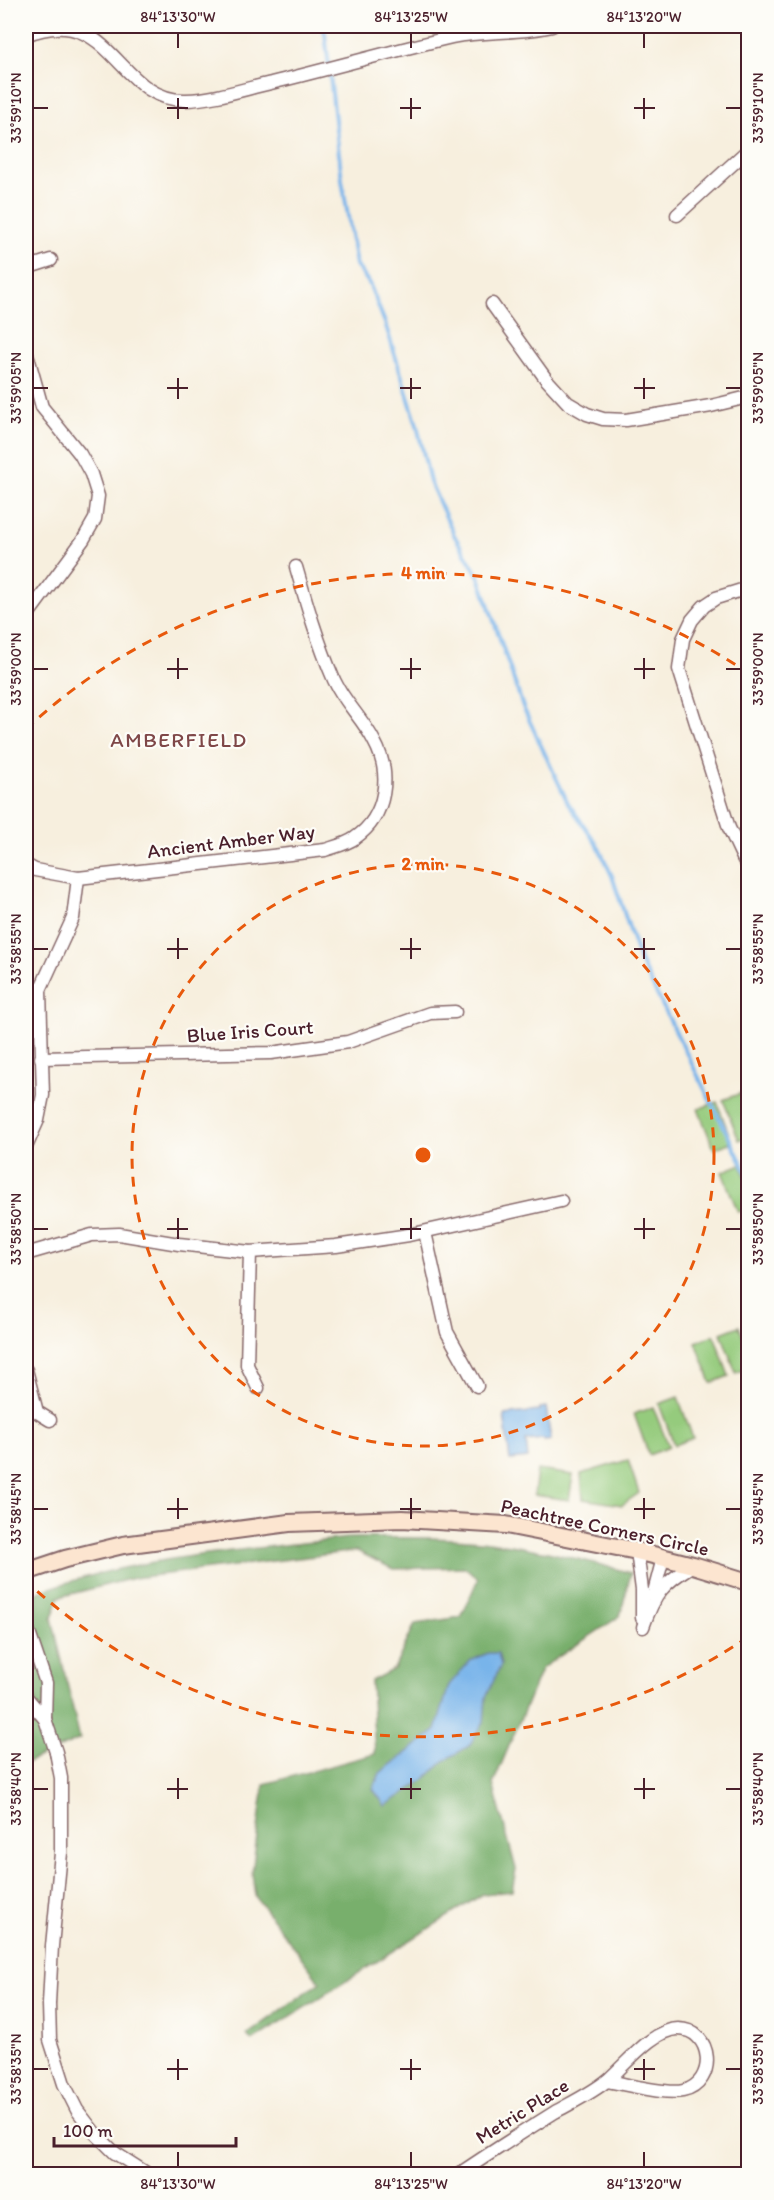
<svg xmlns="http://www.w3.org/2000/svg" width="774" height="2200" viewBox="0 0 774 2200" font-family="Itim,sans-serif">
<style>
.green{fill:#95cb7d;stroke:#707554;stroke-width:1.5}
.forest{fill:#78af6c;stroke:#61674c;stroke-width:1.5}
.water{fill:#78b4ea;stroke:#616a8a;stroke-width:1.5}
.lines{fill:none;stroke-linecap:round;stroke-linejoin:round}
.stream{stroke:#78b4ea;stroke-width:4}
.street-casing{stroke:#87686a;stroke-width:15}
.secondary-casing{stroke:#87686a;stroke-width:20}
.street{stroke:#fff;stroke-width:12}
.secondary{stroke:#fce5d0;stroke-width:16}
.ticks{fill:none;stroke:#4a1f2b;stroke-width:2}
.ring{fill:none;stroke:#e8590c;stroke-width:3;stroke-dasharray:10 8}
.labels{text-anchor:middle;stroke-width:4.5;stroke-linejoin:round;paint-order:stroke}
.street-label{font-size:20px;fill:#4a1f2b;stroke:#fdfcf7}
.neighbourhood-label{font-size:21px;letter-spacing:1.5px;fill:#7f4748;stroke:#fdfcf7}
.centre{fill:#e8590c;stroke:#fdfcf7;stroke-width:3}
.ring-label{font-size:18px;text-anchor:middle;font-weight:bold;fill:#e8590c;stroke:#fdfcf7;stroke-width:4.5;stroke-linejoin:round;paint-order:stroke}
.neatline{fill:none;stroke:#4a1f2b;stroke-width:2}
.ticks-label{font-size:15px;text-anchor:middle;fill:#4a1f2b}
</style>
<rect width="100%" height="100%" fill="#fdfcf7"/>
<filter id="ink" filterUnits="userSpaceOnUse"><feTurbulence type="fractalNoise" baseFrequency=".0167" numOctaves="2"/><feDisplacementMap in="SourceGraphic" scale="12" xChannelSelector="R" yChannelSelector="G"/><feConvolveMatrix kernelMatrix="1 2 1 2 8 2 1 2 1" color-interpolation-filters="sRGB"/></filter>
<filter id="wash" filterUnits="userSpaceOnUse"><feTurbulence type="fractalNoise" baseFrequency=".008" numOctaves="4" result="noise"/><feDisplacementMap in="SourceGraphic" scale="24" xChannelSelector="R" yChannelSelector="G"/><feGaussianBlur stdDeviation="1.35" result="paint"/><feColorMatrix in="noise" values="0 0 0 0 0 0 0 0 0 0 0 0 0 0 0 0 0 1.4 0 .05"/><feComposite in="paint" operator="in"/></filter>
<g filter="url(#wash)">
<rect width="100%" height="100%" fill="#f7efde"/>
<!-- green -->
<g class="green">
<polygon points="741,1093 748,1110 748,1136 739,1140 723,1100"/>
<polygon points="717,1102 732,1142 714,1149 698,1109"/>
<polygon points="741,1164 748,1184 748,1208 738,1212 722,1172"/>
<polygon points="739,1326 748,1350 748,1368 736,1373 721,1333"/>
<polygon points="714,1335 729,1376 711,1383 696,1342"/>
<polygon points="678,1397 693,1438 674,1445 659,1404"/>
<polygon points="653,1407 669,1447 649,1455 634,1414"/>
<polygon points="628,1460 639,1493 622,1505 583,1499 581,1474"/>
<polygon points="537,1470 573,1475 569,1500 534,1495"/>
</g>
<!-- forest -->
<path class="forest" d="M349,1538C396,1538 450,1536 496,1543C542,1549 587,1561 631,1573L620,1616L542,1668L493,1784L516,1869L512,1891L483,1894L252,2041L247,2035L320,1982L255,1896L252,1873L264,1784L375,1754L371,1681L394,1669L415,1624L461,1617L478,1579L465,1567L393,1569L357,1551L134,1578L59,1597L52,1618L80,1739L26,1763V1597C128,1556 240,1551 349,1538Z"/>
<!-- water -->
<g class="water">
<polygon points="546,1407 551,1440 544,1441 543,1439 526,1441 528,1458 510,1460 504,1415 539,1411 539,1408"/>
<polygon points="488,1653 498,1653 501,1665 486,1697 484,1722 469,1746 444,1761 424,1780 385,1806 373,1789 380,1773 436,1730 449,1685 470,1661"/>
</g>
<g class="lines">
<!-- stream -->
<polyline class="stream" points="322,26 325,33 342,180 356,265 369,283 385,323 417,425 430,482 454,535 479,577 523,707 568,803 598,846 612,876 640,961 748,1175"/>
</g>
</g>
<g filter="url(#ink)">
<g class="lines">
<!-- street casing -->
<g class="street-casing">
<g id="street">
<path d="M26,35C112,0 117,102 186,100C215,99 244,89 271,83C332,68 392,51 452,37C485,30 519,34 552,26"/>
<polyline points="677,215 748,150"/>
<polyline points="26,268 51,260"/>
<polyline points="492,304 546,379 568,403 587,414 603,419 626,420 711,406 748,397"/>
<polyline points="26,350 42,407 80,454 91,474 98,496 95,519 83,540 26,617"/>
<polyline points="748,588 716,598 704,606 692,620 683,639 679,669 729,828 744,860 748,865"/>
<path d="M26,865L35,870L78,878L325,850C334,847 347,844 355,838C387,816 392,773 374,741C363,719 344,702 334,680C318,643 307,605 296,567"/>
<polyline points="41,1058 271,1053 348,1042 430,1013 455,1012"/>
<polyline points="26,1147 38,1120 43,1095 40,990 73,918 78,878"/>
<polyline points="425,1232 447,1332 477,1386"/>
<polyline points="250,1252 247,1365 258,1388"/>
<polyline points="26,1254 92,1235 119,1234 179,1244 250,1252 336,1246 409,1235 561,1201"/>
<polyline points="26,1370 37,1412 50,1420"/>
<polyline points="637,1551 642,1590 642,1618"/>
<polyline points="653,1596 663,1558"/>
<polyline points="26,1624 46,1683 45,1719 56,1752 61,1778 61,1853 52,1946 49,2004 50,2040 64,2084 77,2110 94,2132 115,2153 148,2174"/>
<path d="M643,1627C655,1593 662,1584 693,1565"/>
<polyline points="26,1697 45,1719"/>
<path d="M459,2174C490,2153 523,2132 555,2112C573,2102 594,2092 609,2079C627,2063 654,2029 678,2029C713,2029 718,2083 683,2091C666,2095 626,2084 607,2081"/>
</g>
</g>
<!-- secondary casing -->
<g class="secondary-casing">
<polyline id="secondary" points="26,1572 65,1559 123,1545 289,1523 402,1519 506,1525 637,1551 693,1565 748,1582"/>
</g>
<!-- street -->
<use href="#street" class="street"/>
<!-- secondary -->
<use href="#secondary" class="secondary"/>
</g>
</g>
<!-- ticks -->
<path class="ticks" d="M178,33V48M411,33V48M644,33V48M178,98V119M411,98V119M644,98V119M33,108H48M167,108H188M400,108H421M634,108H655M726,108H741M178,378V399M411,378V399M644,378V399M33,388H48M167,388H188M400,388H421M634,388H655M726,388H741M178,658V679M411,658V679M644,658V679M33,669H48M167,669H188M400,669H421M634,669H655M726,669H741M178,938V959M411,938V959M644,938V959M33,949H48M167,949H188M400,949H421M634,949H655M726,949H741M178,1218V1239M411,1218V1239M644,1218V1239M33,1229H48M167,1229H188M400,1229H421M634,1229H655M726,1229H741M178,1498V1519M411,1498V1519M644,1498V1519M33,1509H48M167,1509H188M400,1509H421M634,1509H655M726,1509H741M178,1778V1799M411,1778V1799M644,1778V1799M33,1789H48M167,1789H188M400,1789H421M634,1789H655M726,1789H741M178,2059V2080M411,2059V2080M644,2059V2080M33,2069H48M167,2069H188M400,2069H421M634,2069H655M726,2069H741M178,2152V2167M411,2152V2167M644,2152V2167"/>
<!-- distance rings -->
<g class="ring">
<circle cx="423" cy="1155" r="291"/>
<path d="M748 1637A582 582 0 0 1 26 1581M26 729A582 582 0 0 1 748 673"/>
</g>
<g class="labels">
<!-- street labels -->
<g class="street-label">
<text transform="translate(231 841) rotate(-7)" y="7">Ancient Amber Way</text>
<text transform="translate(250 1031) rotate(-4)" y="7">Blue Iris Court</text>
<text transform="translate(605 1527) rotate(12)" y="7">Peachtree Corners Circle</text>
<text transform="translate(522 2111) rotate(-32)" y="7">Metric Place</text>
</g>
<!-- neighbourhood labels -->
<g class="neighbourhood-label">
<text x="179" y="747">AMBERFIELD</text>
</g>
</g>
<circle cx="423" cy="1155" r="9" class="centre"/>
<g class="ring-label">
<text x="423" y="579">4 min</text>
<text x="423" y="870">2 min</text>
</g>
<!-- margin -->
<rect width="774" height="2200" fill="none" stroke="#fdfcf7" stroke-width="66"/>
<!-- scale -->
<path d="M54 2137v9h182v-9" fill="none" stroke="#4a1f2b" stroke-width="3"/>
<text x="63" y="2137" font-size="18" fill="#4a1f2b" stroke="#fdfcf7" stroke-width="4.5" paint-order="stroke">100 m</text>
<rect x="33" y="33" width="708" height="2134" class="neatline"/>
<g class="ticks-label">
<text x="178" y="22">84°13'30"W</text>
<text x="411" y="22">84°13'25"W</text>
<text x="644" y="22">84°13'20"W</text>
<text transform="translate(16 108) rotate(-90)" y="5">33°59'10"N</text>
<text transform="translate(758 108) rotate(-90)" y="5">33°59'10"N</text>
<text transform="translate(16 388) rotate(-90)" y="5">33°59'05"N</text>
<text transform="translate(758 388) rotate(-90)" y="5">33°59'05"N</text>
<text transform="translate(16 669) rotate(-90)" y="5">33°59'00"N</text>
<text transform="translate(758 669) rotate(-90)" y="5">33°59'00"N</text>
<text transform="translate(16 949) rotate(-90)" y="5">33°58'55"N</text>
<text transform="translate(758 949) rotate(-90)" y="5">33°58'55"N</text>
<text transform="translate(16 1229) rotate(-90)" y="5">33°58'50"N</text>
<text transform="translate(758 1229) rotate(-90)" y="5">33°58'50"N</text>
<text transform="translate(16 1509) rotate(-90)" y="5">33°58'45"N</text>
<text transform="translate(758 1509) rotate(-90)" y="5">33°58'45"N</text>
<text transform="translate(16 1789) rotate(-90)" y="5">33°58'40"N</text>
<text transform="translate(758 1789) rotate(-90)" y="5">33°58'40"N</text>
<text transform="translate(16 2069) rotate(-90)" y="5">33°58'35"N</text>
<text transform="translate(758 2069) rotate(-90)" y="5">33°58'35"N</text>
<text x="178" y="2189">84°13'30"W</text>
<text x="411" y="2189">84°13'25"W</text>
<text x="644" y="2189">84°13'20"W</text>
</g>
</svg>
